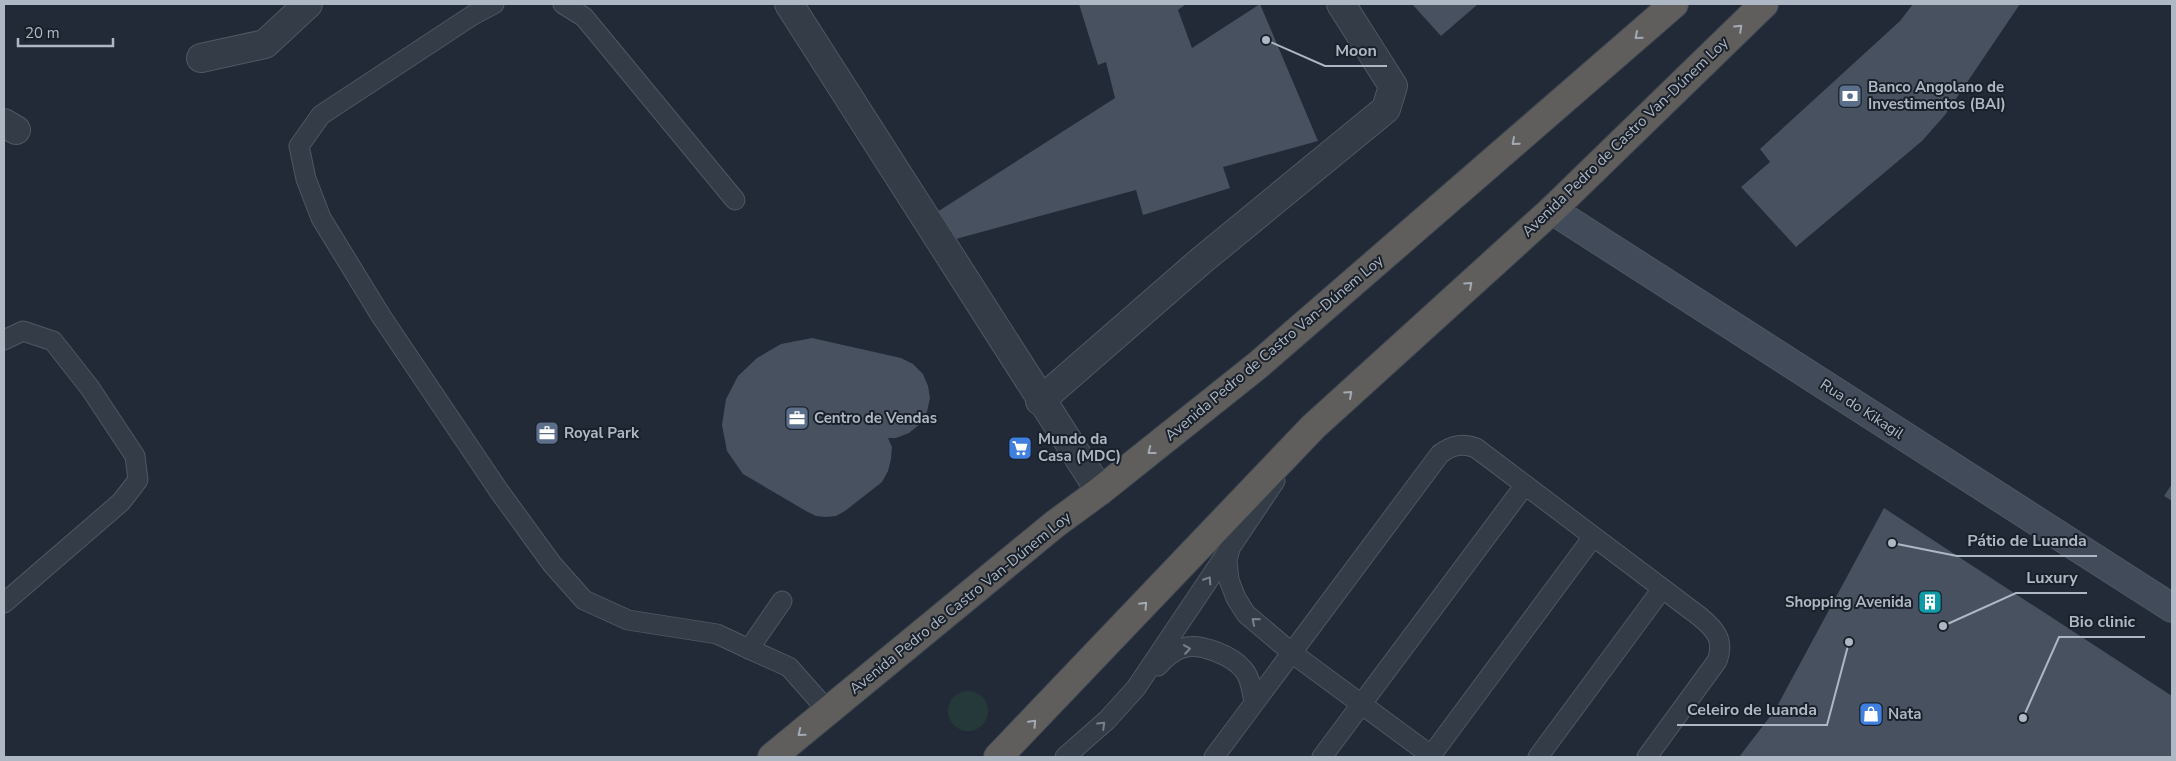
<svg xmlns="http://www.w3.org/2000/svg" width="2176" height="761" viewBox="0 0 2176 761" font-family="'Nunito Sans',sans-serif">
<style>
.green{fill:#26393a}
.building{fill:#475160}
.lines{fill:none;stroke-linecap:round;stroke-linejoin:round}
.service-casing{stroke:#4f5762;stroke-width:21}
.minor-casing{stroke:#4f5762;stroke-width:30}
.secondary-casing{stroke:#4f5762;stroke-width:30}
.trunk-casing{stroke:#3f4752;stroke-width:30}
.service{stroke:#343c47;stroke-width:19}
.minor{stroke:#343c47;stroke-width:28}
.secondary{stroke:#424b5a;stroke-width:28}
.trunk{stroke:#605e5c;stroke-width:28}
.oneway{stroke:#a2aab4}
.oneway2{stroke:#77808c}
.labels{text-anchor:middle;stroke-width:4;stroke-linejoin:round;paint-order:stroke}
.poi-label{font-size:15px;font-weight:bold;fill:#aeb7c4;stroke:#1a212b;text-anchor:start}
.street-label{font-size:15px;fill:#aeb7c4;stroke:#1a212b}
.leader{fill:none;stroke:#aeb7c4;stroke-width:2}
.callout-dot{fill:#aeb7c4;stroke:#1a212b;stroke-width:2}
.callout-label{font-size:16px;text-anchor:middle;font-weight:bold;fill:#aeb7c4;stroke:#1a212b;stroke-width:4;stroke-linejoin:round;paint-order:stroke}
</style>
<rect width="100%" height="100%" fill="#212a36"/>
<!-- green -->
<circle class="green" cx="968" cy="711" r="20"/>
<!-- building -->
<g class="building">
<polygon points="1079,4 1186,4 1178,10 1192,48 1260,4 1318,141 1223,167 1230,188 1143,215 1136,190 952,240 934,214 1115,98 1106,62 1098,65"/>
<polygon points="1412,4 1478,4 1441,36"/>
<polygon points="1913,4 2020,4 1945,115 1922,141 1796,247 1741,187 1770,162 1760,149 1900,21"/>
<polygon points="812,338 901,358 913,364 923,374 928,386 930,398 927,412 920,424 909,433 896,438 888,438 892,447 891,459 888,471 882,482 845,511 836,516 826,517 816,516 806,511 743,474 727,451 722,425 726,399 738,376 757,358 781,344"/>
<polygon points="2172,484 2172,501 2164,496"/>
<polygon points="1884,508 2172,696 2172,757 1739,757 1775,710"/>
</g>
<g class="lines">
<!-- service casing -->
<g class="service-casing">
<g id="service">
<polyline points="494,4 473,15 321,115 299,146 306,179 321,218 381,316 499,491 552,564 584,600 628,620 717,634 749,649 789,667 828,711"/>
<polyline points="563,4 584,17 735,200"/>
<polyline points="4,340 23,331 53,341 90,388 135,456 138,480 121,502 4,603"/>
<polyline points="1230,548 1227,561 1229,580 1236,598 1246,614 1292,653 1433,757"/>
<polyline points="749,649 782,601"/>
<path d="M1158,666C1165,658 1173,651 1183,648C1200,642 1232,656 1243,669C1251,678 1252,692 1254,702"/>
<polyline points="1065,757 1107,720 1136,688 1275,481"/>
<path d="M1214,757L1440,454C1452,445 1462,443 1476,448L1699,616C1715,629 1725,640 1717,661L1647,757"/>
<polyline points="1322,757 1525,485"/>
<polyline points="1430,757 1593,537"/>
<polyline points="1538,757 1662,589"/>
</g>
</g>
<!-- minor casing -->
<g class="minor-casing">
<g id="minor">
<polyline points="789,4 1100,491"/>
<polyline points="201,58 265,44 308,4"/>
<polyline points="4,123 16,130"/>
<polyline points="1040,401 1202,260 1386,109 1393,86 1341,4"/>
</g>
</g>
<!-- secondary casing -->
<g class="secondary-casing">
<polyline id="secondary" points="1552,210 2172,608"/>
</g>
<!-- trunk casing -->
<g class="trunk-casing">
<g id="trunk">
<polyline points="772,757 1055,524 1100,491 1258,365 1674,4"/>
<polyline points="998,757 1313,427 1552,210 1764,4"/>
</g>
</g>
<!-- service -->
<use href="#service" class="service"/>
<!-- minor -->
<use href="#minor" class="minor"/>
<!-- secondary -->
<use href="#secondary" class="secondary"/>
<!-- trunk -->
<use href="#trunk" class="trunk"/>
</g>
<!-- one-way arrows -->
<defs><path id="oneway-chevron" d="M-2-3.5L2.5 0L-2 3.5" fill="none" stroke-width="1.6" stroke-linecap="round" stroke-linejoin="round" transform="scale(1.25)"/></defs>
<g class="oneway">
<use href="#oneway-chevron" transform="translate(1739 28) rotate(-44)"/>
<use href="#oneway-chevron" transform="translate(1638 36) rotate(139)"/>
<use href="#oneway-chevron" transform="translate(1515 142) rotate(139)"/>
<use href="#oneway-chevron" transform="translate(1469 285) rotate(-42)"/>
<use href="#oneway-chevron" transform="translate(1349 394) rotate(-42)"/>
<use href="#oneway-chevron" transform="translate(1151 451) rotate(142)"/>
<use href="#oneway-chevron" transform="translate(1144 605) rotate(-47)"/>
<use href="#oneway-chevron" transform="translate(1033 723) rotate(-47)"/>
<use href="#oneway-chevron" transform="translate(801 733) rotate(141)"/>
</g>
<g class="oneway2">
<use href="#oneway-chevron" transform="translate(1208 580) rotate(-57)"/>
<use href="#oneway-chevron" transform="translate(1255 621) rotate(-140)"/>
<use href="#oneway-chevron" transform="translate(1187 649) rotate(-8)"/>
<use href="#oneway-chevron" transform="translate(1102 725) rotate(-44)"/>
</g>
<!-- icons -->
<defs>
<g id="bank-square" transform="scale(1.25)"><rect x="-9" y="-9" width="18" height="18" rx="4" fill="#5c6f8a" stroke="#1a212b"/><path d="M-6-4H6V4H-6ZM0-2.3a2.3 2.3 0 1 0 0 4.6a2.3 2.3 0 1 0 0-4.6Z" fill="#fff"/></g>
<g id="office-square" transform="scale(1.25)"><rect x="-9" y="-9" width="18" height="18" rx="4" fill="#5c6f8a" stroke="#1a212b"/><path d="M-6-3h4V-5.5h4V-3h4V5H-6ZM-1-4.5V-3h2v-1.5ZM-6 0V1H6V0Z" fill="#fff"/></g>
<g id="supermarket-square" transform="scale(1.25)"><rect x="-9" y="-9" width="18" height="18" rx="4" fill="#3f7fe0" stroke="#1a212b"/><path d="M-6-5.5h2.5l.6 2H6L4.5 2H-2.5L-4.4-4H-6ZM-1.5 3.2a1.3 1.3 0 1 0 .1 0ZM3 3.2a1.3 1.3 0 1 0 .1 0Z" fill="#fff"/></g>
<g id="building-square" transform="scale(1.25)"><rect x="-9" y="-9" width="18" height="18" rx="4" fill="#0f9aa8" stroke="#1a212b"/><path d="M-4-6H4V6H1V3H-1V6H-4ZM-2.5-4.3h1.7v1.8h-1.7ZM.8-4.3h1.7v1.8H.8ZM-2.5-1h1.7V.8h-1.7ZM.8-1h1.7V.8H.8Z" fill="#fff"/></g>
<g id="shop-square" transform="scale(1.25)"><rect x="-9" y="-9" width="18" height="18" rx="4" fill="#3f7fe0" stroke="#1a212b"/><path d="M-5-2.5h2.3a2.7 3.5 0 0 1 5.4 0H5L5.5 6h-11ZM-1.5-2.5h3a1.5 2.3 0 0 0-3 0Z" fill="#fff"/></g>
</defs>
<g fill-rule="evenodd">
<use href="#bank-square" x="1850" y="96"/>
<use href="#office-square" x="797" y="418"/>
<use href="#office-square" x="547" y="433"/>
<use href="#supermarket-square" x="1020" y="448"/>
<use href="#building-square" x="1930" y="602"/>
<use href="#shop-square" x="1871" y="714"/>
</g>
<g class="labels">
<!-- poi labels -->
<g class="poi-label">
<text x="1868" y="92">Banco Angolano de<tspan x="1868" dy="17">Investimentos (BAI)</tspan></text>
<text x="814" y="423">Centro de Vendas</text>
<text x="564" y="438">Royal Park</text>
<text x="1038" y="444">Mundo da<tspan x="1038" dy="17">Casa (MDC)</tspan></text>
<text x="1912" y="607" text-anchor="end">Shopping Avenida</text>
<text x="1888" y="719">Nata</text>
</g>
<!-- street labels -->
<g class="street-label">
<text transform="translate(1625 137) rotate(-44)" y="5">Avenida Pedro de Castro Van-Dúnem Loy</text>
<text transform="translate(1274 348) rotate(-40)" y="5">Avenida Pedro de Castro Van-Dúnem Loy</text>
<text transform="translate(1862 409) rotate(33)" y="5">Rua do Kikagil</text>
<text transform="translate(960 603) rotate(-39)" y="5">Avenida Pedro de Castro Van-Dúnem Loy</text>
</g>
</g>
<!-- callouts -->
<path class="leader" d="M1266 40L1325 66H1387M1892 543L1957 556H2097M1943 626L2016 593H2087M2023 718L2059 637H2145M1849 642L1827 725H1677"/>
<g class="callout-dot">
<circle cx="1266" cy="40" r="5"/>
<circle cx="1892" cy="543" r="5"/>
<circle cx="1943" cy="626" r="5"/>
<circle cx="2023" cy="718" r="5"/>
<circle cx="1849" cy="642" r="5"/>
</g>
<g class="callout-label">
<text x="1356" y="56">Moon</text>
<text x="2027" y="546">Pátio de Luanda</text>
<text x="2052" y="583">Luxury</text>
<text x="2102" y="627">Bio clinic</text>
<text x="1752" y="715">Celeiro de luanda</text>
</g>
<!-- border -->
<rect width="2176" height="761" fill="none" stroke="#aeb7c4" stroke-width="10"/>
<!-- scale -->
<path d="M18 38v8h95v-8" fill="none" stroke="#aeb7c4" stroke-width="2.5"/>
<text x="25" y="38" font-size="15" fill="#aeb7c4" stroke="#1a212b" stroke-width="4" paint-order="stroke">20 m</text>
</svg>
